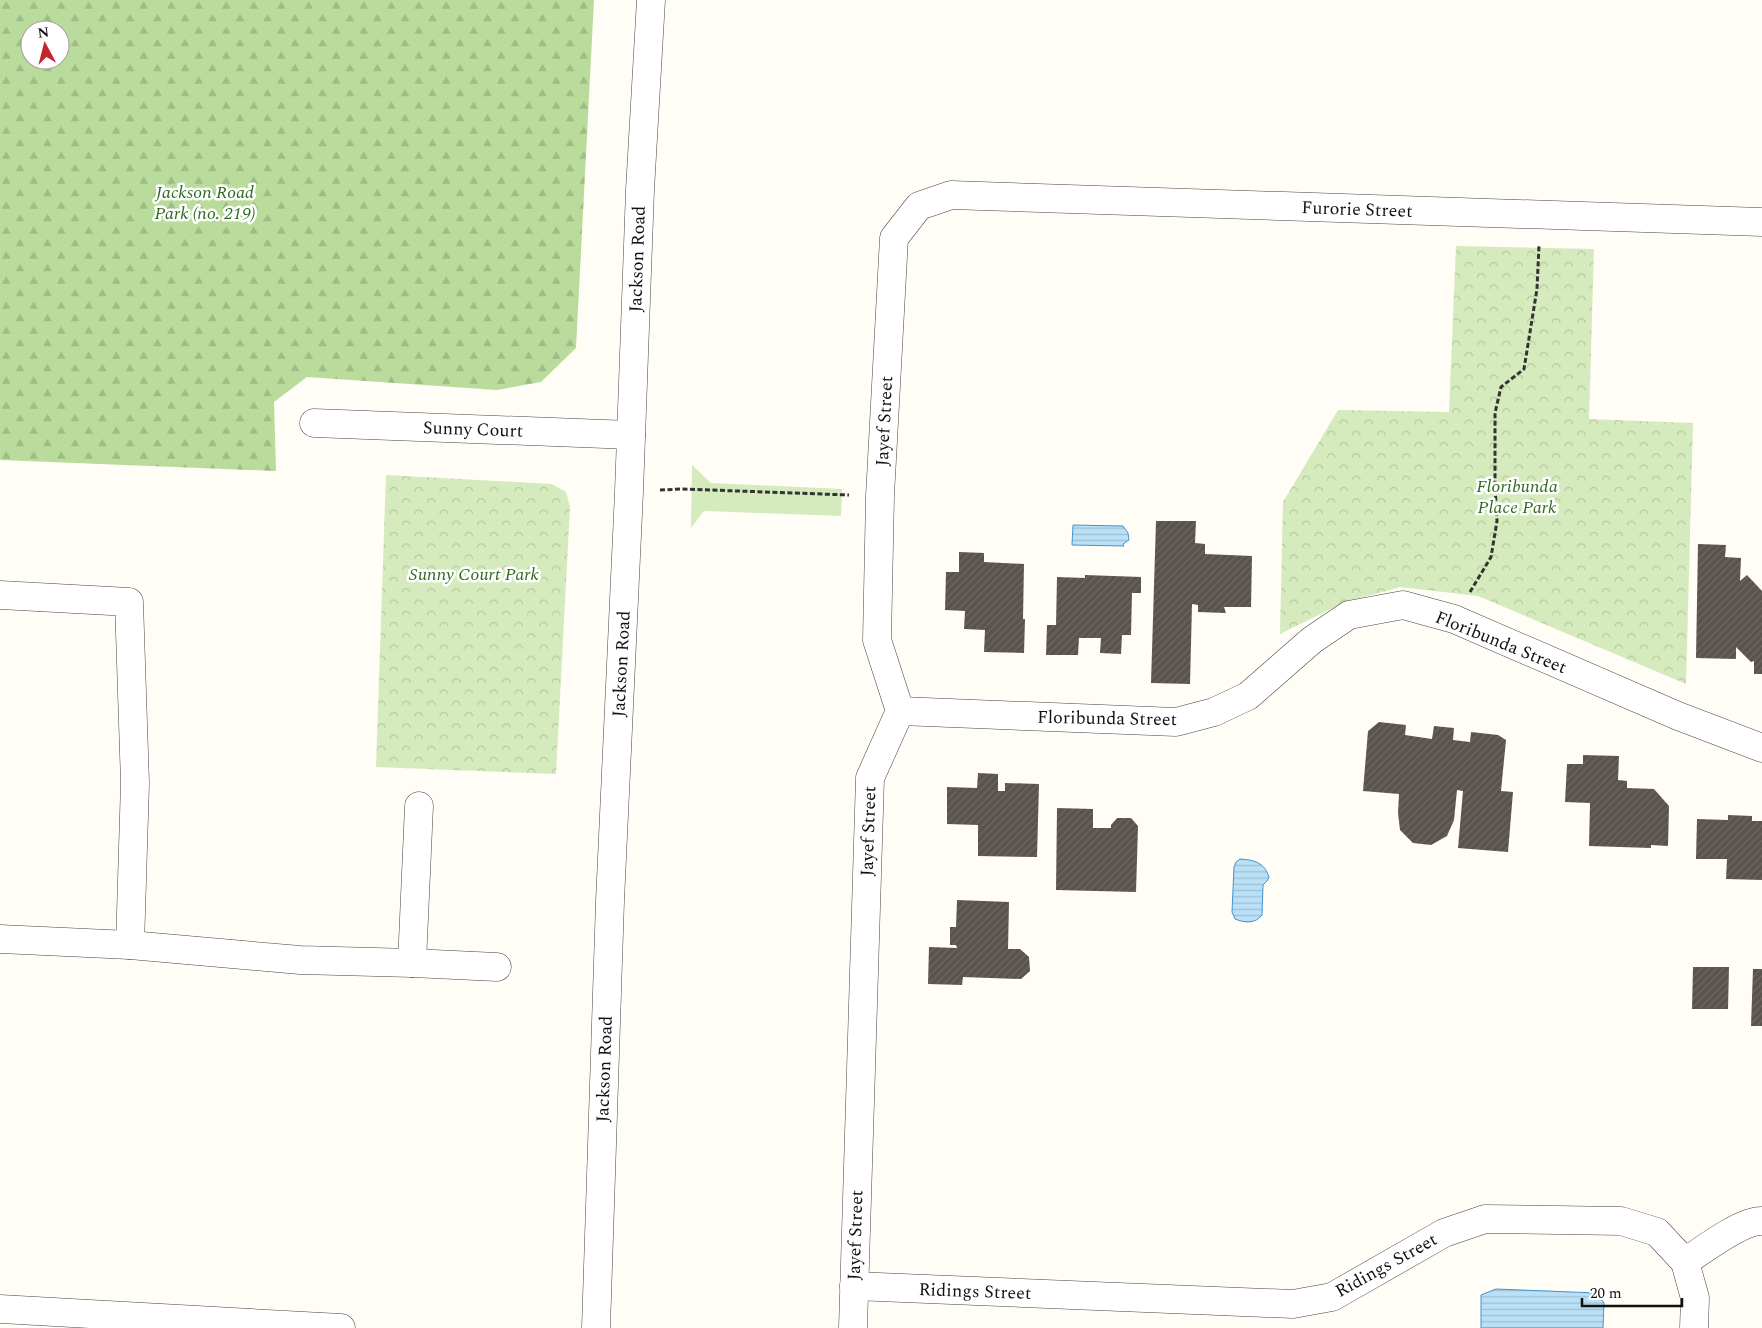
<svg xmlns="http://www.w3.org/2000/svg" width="1762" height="1328" viewBox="0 0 1762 1328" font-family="Spectral,serif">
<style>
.grass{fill:#d5ebbd}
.forest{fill:url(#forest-firs);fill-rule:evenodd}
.park{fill:url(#park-crowns)}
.water{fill:url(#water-rules);stroke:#3f96cf}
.building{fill:url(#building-hatch)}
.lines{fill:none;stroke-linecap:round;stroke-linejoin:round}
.minor-casing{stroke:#444;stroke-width:29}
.tertiary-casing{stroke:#444;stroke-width:29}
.path{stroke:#333;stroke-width:3;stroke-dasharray:5 2.5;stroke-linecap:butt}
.minor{stroke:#fff;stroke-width:28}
.tertiary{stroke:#fff;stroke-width:28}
.labels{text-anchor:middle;stroke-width:5;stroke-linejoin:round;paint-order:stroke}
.park-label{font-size:18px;font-style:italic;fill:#2f6b1f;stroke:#fff}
.street-label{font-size:18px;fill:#111;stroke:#fff}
</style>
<defs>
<pattern id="forest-firs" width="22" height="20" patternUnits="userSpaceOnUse" patternTransform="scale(1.25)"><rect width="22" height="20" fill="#b9dc9c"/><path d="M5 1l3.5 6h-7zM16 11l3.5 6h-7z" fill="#9ebc85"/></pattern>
<pattern id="park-crowns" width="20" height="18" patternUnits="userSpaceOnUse" patternTransform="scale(1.25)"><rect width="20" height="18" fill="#d5ebbd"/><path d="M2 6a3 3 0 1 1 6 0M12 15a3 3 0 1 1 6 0" fill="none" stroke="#b6c8a1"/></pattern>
<pattern id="water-rules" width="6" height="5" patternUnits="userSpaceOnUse" patternTransform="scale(1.25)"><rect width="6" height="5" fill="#b9e0f7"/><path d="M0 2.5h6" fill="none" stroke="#9ebfd3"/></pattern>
<pattern id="building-hatch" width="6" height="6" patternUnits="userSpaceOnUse" patternTransform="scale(1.25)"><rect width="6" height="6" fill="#5a524d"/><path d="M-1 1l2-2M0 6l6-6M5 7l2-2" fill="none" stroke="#6d6662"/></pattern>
</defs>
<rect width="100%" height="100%" fill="#fffdf5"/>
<!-- grass -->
<polygon class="grass" points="692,465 711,483 842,489 841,516 704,511 691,528"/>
<!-- forest -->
<path class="forest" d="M0,0H594L576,348L541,382L497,390L307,377L274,402L276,471L0,460ZM30,30H60V60H30Z"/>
<!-- park -->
<g class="park">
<polygon points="1456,246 1594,249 1589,419 1693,423 1686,684 1478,596 1401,587 1345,602 1280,634 1283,502 1338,410 1449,412"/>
<polygon points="386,475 552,484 566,492 570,507 556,774 376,767"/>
</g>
<!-- water -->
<g class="water">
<polygon points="1073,525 1123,526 1128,533 1129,540 1123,544 1124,546 1072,545"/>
<path d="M1240,859C1254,860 1264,862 1269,877L1267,881L1263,885L1262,915C1255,924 1245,923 1235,919L1232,912L1234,867L1236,862Z"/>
<polygon points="1496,1289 1597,1293 1604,1303 1603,1328 1481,1328 1481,1295"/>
</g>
<!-- building -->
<g class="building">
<polygon points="1156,521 1196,521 1195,543 1205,544 1205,554 1252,556 1251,607 1224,607 1226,613 1198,612 1198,605 1192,604 1190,684 1151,683"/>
<polygon points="1698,544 1726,545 1725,557 1741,558 1740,581 1747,575 1762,591 1762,674 1754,674 1754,661 1751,662 1736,647 1736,659 1696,658"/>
<polygon points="959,552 984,553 984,562 1024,564 1023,619 1025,619 1024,653 984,652 985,630 964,629 965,611 945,610 946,572 959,572"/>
<polygon points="1085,575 1141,577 1141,593 1132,593 1131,635 1122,635 1121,654 1100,653 1101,638 1079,638 1078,655 1046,655 1047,625 1056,625 1057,577 1085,578"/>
<polygon points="1379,722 1406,725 1405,735 1432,739 1434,726 1454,728 1453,740 1470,742 1471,732 1498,735 1506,740 1501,791 1513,792 1508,852 1458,848 1463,791 1457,790 1454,820 1447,836 1431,845 1413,843 1400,830 1398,813 1399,794 1363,791 1368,731"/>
<polygon points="1583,755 1619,756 1618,780 1627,781 1627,788 1654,789 1669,806 1668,846 1651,845 1651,848 1589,846 1590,803 1565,802 1567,764 1583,764"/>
<polygon points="978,773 998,774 998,791 1005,791 1005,783 1039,784 1037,857 978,856 978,825 947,824 947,787 977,788"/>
<polygon points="1057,808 1093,809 1093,828 1111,828 1111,825 1117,818 1131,818 1138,826 1136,892 1056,890"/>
<polygon points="1728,815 1752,816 1752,821 1762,821 1762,880 1726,879 1727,859 1696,859 1697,819 1728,820"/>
<polygon points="957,900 1009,902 1008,949 1020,949 1029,957 1030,971 1021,979 963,977 962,985 928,984 929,947 957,948 956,945 950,945 950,927 956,927"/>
<polygon points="1693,967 1729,967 1728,1009 1692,1009"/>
<polygon points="1753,969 1762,969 1762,1026 1751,1026"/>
</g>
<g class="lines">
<!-- minor casing -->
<g class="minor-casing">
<g id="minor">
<polyline points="314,423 631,435"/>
<polyline points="0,595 129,602 135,783 130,945"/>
<polyline points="900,711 1176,722 1214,712 1248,696 1312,640 1349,615 1403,605 1454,619 1678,716 1762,748"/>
<polyline points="0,939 130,945 300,960 412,963 497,967"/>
<polyline points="412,963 419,806"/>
<path d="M1685,1262C1703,1250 1742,1220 1762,1221"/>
<polyline points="854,1286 1293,1304 1332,1297 1444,1233 1485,1219 1621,1221 1657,1232 1685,1262 1695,1298 1694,1328"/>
<polyline points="0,1309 341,1328"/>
<polyline points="853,1328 870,778 900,711 877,640 880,496 894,238 919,206 951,195 1762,222"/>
</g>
</g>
<!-- tertiary casing -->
<g class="tertiary-casing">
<polyline id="tertiary" points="596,1328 610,901 629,492 640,190 651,0"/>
</g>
<!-- path -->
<g class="path">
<polyline points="660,490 682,489 849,495"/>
<polyline points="1470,592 1491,557 1497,521 1495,485 1495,413 1501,387 1524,369 1537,289 1539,245"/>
</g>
<!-- minor -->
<use href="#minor" class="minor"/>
<!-- tertiary -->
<use href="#tertiary" class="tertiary"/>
</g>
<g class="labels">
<!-- park labels -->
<g class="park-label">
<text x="205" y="198">Jackson Road<tspan x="205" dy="21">Park (no. 219)</tspan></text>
<text x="1517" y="492">Floribunda<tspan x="1517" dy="21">Place Park</tspan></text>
<text x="474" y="580">Sunny Court Park</text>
</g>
<!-- street labels -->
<g class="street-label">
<text transform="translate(1357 209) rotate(2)" y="6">Furorie Street</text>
<text transform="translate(637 259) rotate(-88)" y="6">Jackson Road</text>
<text transform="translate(884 421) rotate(-87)" y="6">Jayef Street</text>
<text transform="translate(473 429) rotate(2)" y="6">Sunny Court</text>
<text transform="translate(1501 642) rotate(22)" y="6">Floribunda Street</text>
<text transform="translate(621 664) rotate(-87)" y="6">Jackson Road</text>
<text transform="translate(1107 718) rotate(1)" y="6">Floribunda Street</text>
<text transform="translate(868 831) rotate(-88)" y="6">Jayef Street</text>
<text transform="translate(604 1069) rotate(-88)" y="6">Jackson Road</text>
<text transform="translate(855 1235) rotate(-88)" y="6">Jayef Street</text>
<text transform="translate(1386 1265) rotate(-29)" y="6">Ridings Street</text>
<text transform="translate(975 1291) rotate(2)" y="6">Ridings Street</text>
</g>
</g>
<!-- north arrow -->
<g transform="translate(45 45) rotate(353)"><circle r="24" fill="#ffffff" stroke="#a0a0a0"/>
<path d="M0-4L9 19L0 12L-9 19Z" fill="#c4262e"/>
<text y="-8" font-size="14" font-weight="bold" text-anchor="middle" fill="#111111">N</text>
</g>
<!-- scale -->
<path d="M1582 1298v8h100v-8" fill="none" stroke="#111111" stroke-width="2.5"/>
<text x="1590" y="1298" font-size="15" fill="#111111" stroke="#ffffff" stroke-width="4" paint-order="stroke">20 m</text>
</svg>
